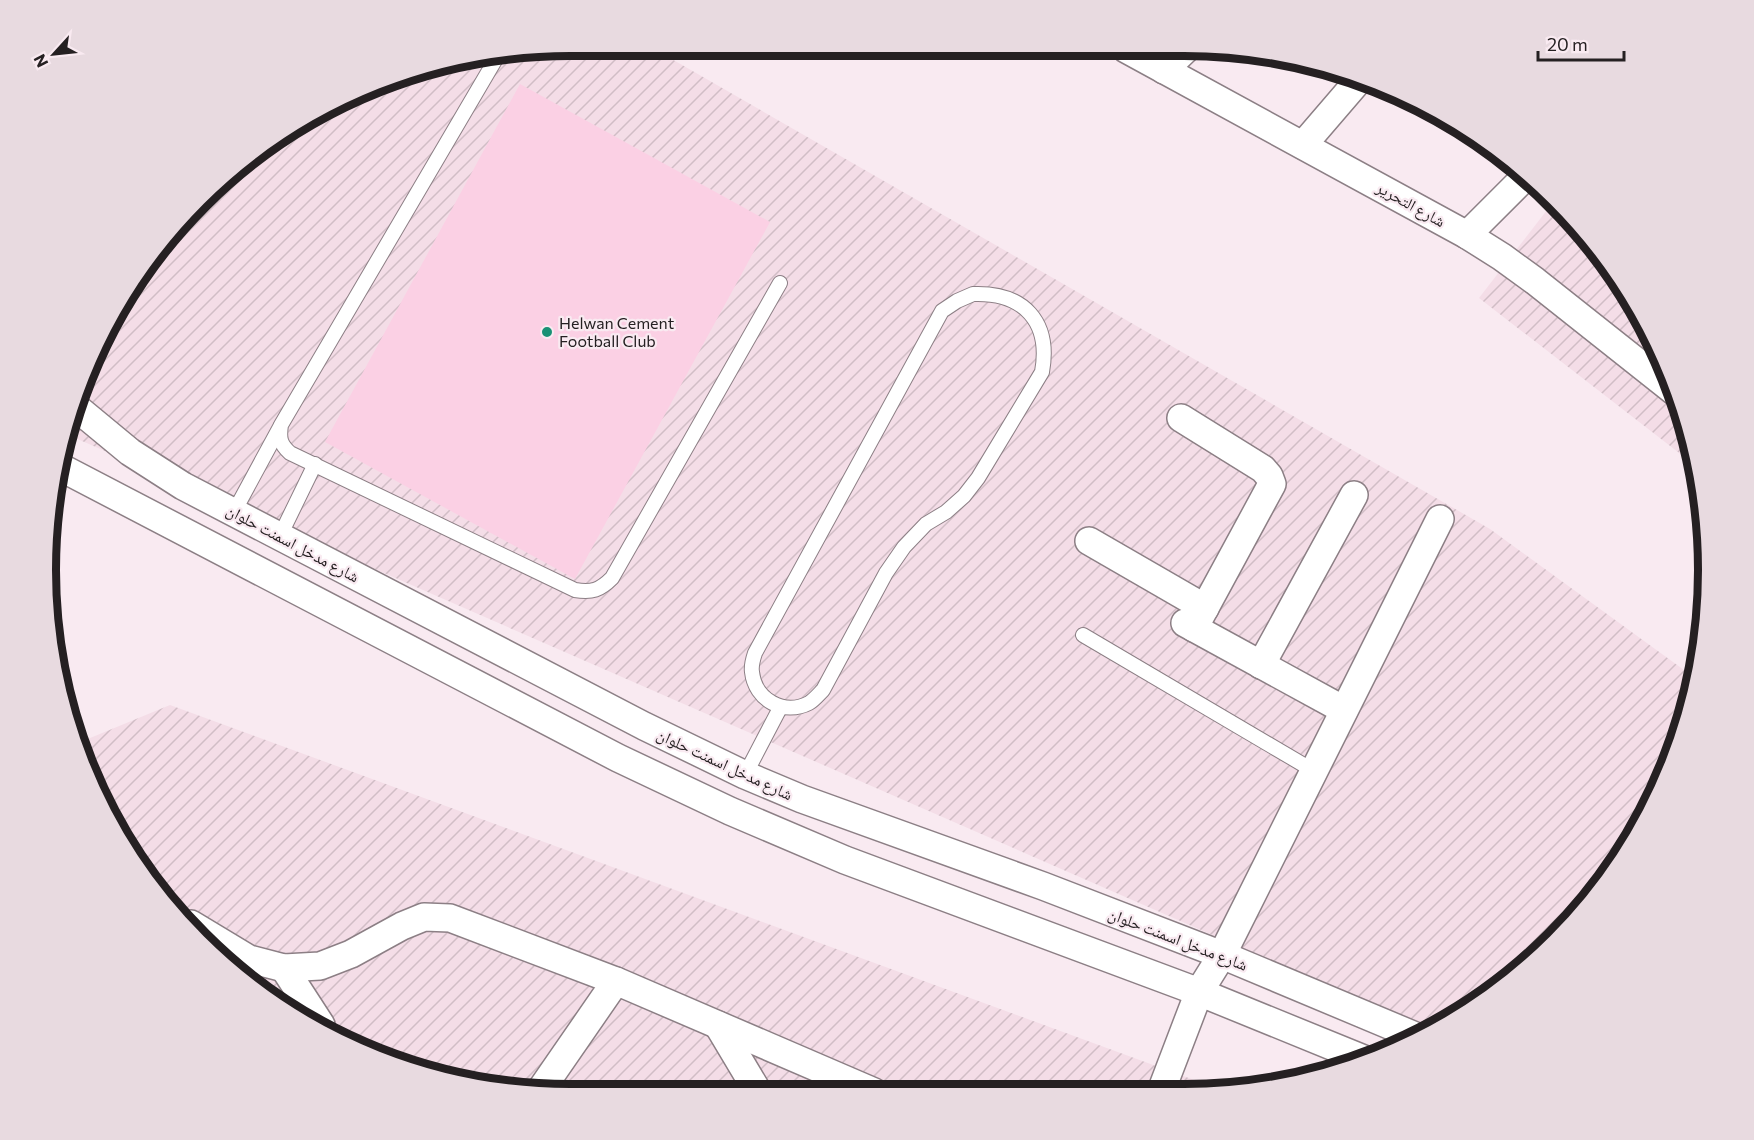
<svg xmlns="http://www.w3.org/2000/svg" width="1754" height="1140" viewBox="0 0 1754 1140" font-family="Commissioner,'Noto Naskh Arabic',sans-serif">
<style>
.industrial{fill:url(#industrial-furrows)}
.green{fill:#fbd0e4}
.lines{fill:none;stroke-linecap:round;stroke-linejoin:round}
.lane-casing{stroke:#8c7f85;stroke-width:16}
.street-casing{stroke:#8c7f85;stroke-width:30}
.lane{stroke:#fff;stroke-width:14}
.street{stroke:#fff;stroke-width:27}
.poi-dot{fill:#199175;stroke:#f9eaf1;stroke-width:2}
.labels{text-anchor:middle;stroke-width:4.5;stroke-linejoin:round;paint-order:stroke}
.street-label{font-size:16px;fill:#252022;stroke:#f9eaf1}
.poi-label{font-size:16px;fill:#252022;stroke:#f9eaf1;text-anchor:start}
.rim{fill:none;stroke:#252022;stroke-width:8}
</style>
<defs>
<pattern id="industrial-furrows" width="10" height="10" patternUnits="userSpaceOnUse" patternTransform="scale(1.5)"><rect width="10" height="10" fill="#f4dde7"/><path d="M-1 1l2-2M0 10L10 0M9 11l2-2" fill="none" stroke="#d1bdc6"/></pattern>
</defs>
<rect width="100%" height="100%" fill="#f9eaf1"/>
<!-- industrial -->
<g class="industrial">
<polygon points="570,45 649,46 1490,529 1695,678 1681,738 1639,832 1579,916 1504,986 1432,1031 66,434 73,401 153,251 278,134 402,73"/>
<polygon points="1554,201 1600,250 1655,337 1691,434 1696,466 1479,298"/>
<polygon points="170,705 1227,1092 502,1091 369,1055 224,965 116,833 78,743"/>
</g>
<!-- green -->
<polygon class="green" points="520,84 770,222 575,579 325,442"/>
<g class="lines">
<!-- lane casing -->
<g class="lane-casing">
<g id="lane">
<path d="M497,57L281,425C279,438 280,444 290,453L575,590C592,593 600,590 612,578L780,283"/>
<path d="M973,294C1024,292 1051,322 1042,372L978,478L964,496L946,512L926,524L904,547L886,573L823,690C819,694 814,700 809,703C784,716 755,700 752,672C751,666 753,659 755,653L942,311L957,301Z"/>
<polyline points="234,512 280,427"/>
<polyline points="280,536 315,464"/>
<polyline points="1083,635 1314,771"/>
<polyline points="745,775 780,708"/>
</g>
</g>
<!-- street casing -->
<g class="street-casing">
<g id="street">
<polyline points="1126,49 1467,235 1502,257 1535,281 1675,392"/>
<polyline points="1164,70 1186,49"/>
<polyline points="1303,145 1358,81"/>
<polyline points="1467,235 1528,174"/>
<polyline points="72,404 130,452 183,486 644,726 745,775 802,799 1043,886 1222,955 1420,1038"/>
<polyline points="1181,418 1263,469 1269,476 1272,484 1194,628"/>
<polyline points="60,467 618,758 730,811 845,860 1199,992 1366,1060"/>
<polyline points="1089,541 1205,608"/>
<polyline points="1185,623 1344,710"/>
<polyline points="1261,665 1354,495"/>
<polyline points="191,924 249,959 284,968 320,966 351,954 402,926 424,917 450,918 616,981 874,1092"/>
<polyline points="284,968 321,1025"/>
<polyline points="718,1025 758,1092"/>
<polyline points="540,1091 616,981"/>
<polyline points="1160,1094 1199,992 1222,955 1440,519"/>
</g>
</g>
<!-- lane -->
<use href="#lane" class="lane"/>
<!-- street -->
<use href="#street" class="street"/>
</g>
<!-- markers -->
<circle class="poi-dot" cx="547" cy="332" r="6"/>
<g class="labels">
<!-- street labels -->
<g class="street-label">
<text transform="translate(1411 204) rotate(29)" y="6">شارع التحرير</text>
<text transform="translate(293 543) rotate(28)" y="6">شارع مدخل اسمنت حلوان</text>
<text transform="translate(725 764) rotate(25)" y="6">شارع مدخل اسمنت حلوان</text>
<text transform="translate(1178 939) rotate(21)" y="6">شارع مدخل اسمنت حلوان</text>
</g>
<!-- poi labels -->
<g class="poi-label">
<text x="559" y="329">Helwan Cement<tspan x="559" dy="18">Football Club</tspan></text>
</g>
</g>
<!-- crop -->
<path d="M0 0H1754V1140H0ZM570 56H1184A514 514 0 0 1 1698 570V570A514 514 0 0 1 1184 1084H570A514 514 0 0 1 56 570V570A514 514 0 0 1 570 56Z" fill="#e8dae0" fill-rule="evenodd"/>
<path class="rim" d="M570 56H1184A514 514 0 0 1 1698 570V570A514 514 0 0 1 1184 1084H570A514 514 0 0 1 56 570V570A514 514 0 0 1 570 56Z"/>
<!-- north arrow -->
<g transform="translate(54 54) rotate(243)" stroke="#f9eaf1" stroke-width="4.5" paint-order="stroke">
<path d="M0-4.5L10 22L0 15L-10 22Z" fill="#252022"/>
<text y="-9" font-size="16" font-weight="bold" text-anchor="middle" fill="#252022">N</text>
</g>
<!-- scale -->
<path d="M1538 51v9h86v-9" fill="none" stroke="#252022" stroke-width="3"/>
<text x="1547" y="51" font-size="18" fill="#252022" stroke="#f9eaf1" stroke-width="4.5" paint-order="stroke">20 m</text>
</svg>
